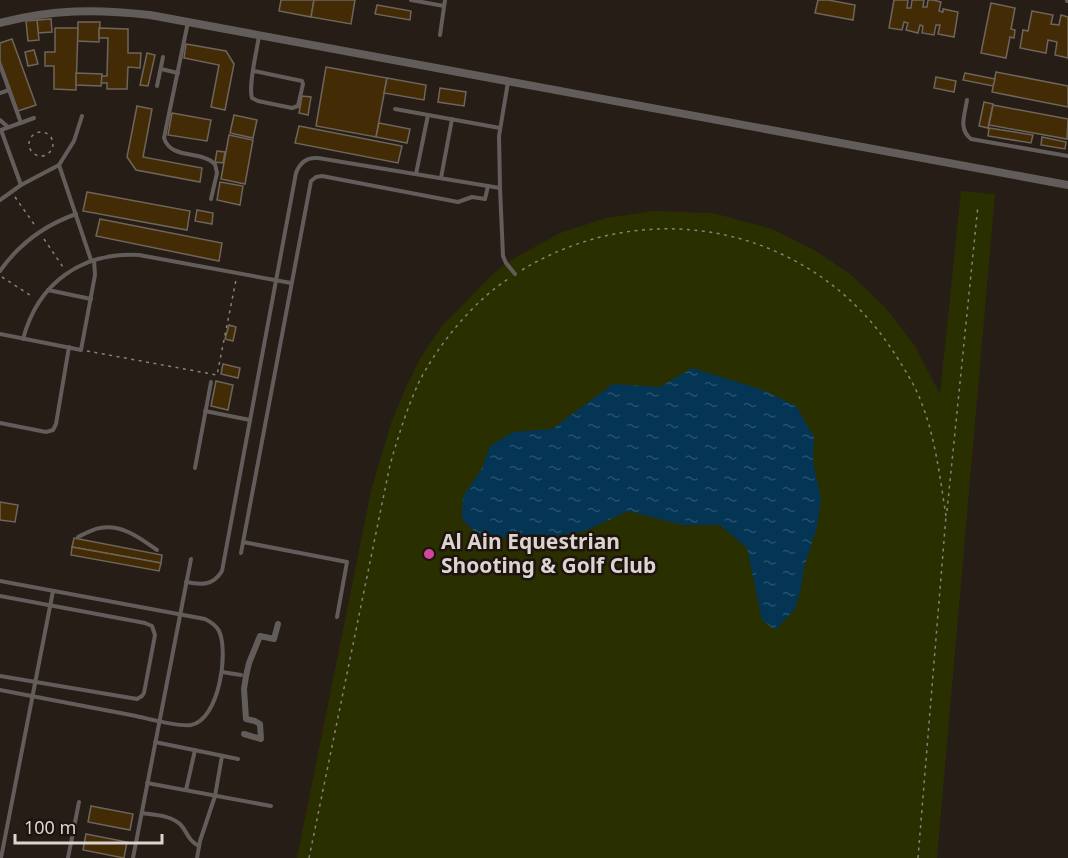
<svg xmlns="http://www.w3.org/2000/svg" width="1068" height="858" viewBox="0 0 1068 858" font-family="'Noto Sans',sans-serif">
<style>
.green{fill:#2a2f00}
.water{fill:url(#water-ripples)}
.building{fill:#432b06;stroke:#6e655b;stroke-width:1.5}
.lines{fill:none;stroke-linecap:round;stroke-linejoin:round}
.path{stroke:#88807b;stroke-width:1.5;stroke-dasharray:3 4.5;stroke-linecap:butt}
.service{stroke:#625c5a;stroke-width:4}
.pedestrian{stroke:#625c5a;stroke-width:6}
.minor{stroke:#625c5a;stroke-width:8}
.hotel-dot{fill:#d1479c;stroke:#1e130e;stroke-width:2}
.labels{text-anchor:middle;stroke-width:5;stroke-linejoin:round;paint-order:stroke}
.poi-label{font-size:21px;font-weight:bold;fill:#dbd4d0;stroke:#1e130e;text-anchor:start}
</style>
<defs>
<pattern id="water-ripples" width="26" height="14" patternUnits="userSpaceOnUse" patternTransform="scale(1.5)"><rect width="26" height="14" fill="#043555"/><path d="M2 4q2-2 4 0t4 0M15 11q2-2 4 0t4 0" fill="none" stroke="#28516c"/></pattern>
</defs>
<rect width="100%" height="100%" fill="#271d17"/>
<!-- green -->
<polygon class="green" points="961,191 995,194 937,858 297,858 371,491 391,423 406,387 421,357 442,326 490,277 506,263 560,233 606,218 654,211 713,213 772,229 816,251 850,274 885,307 915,346 940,394"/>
<!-- water -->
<polygon class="water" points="692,368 763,390 796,406 814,437 813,462 821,499 817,527 804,567 801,588 795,609 775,630 762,620 747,548 720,525 682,525 628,511 585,531 545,538 480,537 462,519 463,497 482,468 490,446 513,432 552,429 613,384 660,387"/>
<!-- building -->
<g class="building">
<polygon points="281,0 314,0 311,17 279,11"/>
<polygon points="314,0 355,0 351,24 311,17"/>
<polygon points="818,0 828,0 855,5 853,20 815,13"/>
<polygon points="894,0 908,0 907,8 911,8 912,0 924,0 923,7 927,7 928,0 933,0 941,2 939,11 943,12 943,9 958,12 954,37 938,34 940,25 936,25 934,35 922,33 923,26 920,25 918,33 906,30 908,23 904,22 902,30 889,28"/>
<polygon points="991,3 1015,8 1011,29 1015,30 1014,38 1010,37 1006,58 981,53"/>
<polygon points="377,5 411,11 410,20 375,14"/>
<polygon points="1032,11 1053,15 1051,24 1059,25 1061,15 1068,17 1068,58 1055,55 1057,42 1048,40 1046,53 1020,48 1023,30 1028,31"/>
<polygon points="51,19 52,32 38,33 37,20"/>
<polygon points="37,20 39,40 28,41 26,21"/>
<polygon points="78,22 100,22 99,42 77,41"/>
<polygon points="55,28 78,28 76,90 54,89 54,66 45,66 45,52 55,52"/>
<polygon points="99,28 128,29 128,53 141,53 140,68 128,67 127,89 107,89 107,83 101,83 101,76 107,76 108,38 99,38"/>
<polygon points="12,39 36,105 18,111 0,61 0,43"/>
<polygon points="186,44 226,51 234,64 225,110 211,107 219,65 184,58"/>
<polygon points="34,50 38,64 28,66 25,52"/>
<polygon points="147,53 155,55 148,86 140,85"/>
<polygon points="326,67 387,78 376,137 316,126"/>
<polygon points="996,72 1068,86 1068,107 992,92"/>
<polygon points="76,73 102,74 101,86 76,85"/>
<polygon points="965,73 995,79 993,86 963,80"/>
<polygon points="936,77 956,81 954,92 934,88"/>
<polygon points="387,78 426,85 424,100 384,93"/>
<polygon points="440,88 466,92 464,106 438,102"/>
<polygon points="302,96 311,97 308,115 299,113"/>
<polygon points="984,102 993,104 988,128 979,126"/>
<polygon points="993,105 1068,119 1067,139 989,125"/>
<polygon points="137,106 152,109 143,157 202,168 200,182 136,170 127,157"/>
<polygon points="172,113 211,120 207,141 168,135"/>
<polygon points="234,115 257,120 253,138 230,133"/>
<polygon points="379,123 410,129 407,143 376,137"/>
<polygon points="299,126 402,146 398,163 295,143"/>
<polygon points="989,128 1033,135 1031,143 988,136"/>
<polygon points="229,135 253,140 245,184 221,179"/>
<polygon points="1042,137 1066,142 1065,149 1041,145"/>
<polygon points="217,151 225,152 223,163 215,162"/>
<polygon points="220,182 243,186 240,205 217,200"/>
<polygon points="87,192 190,211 187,230 83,211"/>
<polygon points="197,210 213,213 212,224 195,221"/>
<polygon points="100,219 222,243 219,261 96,236"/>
<polygon points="229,325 236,327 233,341 225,339"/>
<polygon points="223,364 240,368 238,378 221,374"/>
<polygon points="216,381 233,385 228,410 211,406"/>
<polygon points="0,502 18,505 15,522 0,520"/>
<polygon points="74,538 162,555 161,563 72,547"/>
<polygon points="72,547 161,563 159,571 71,555"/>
<polygon points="91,806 133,814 130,830 88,822"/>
<polygon points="86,834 127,842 124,858 83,850"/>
</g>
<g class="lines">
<!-- path -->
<g class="path">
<circle cx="41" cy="144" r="12"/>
<polyline points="15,197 36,227"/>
<polyline points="44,239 63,267"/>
<path d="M522,270C632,203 773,218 863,313C883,334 899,359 913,384C934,424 939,472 946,516"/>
<polyline points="2,277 33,297"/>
<polyline points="87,351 217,375 236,280"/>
<polyline points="947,511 978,205"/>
<path d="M309,858L390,465C398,437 407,408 419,382C437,346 476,298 510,278"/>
<polyline points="918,858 946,516"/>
</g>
<!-- service -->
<g class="service">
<polyline points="411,0 444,6"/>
<polyline points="1067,1 1068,0"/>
<path d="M188,22L164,138C171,160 201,150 215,164L217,173L211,199"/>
<polyline points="440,35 445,0"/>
<polyline points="0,65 21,123"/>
<polyline points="161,69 178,73"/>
<path d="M254,71L302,81L303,84L298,106L292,108L258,101L252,98C248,86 257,50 259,36"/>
<polyline points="508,82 499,136 500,188 503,256 506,263 515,274"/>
<polyline points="157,86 163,57"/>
<polyline points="0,93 9,90"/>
<path d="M967,100C965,114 958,129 971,139L1068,156"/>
<polyline points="395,109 500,128"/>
<polyline points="0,120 8,127"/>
<polyline points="1,130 21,185"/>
<polyline points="1,130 34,118"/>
<polyline points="59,165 91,260"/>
<polyline points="416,174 428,115"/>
<polyline points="441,178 452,119"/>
<polyline points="0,200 21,185 59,165 74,141 82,116"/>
<path d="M0,271C19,244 45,225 76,214"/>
<polyline points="48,290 91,299"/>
<polyline points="0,334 81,350 95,275 94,260"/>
<path d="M23,339C38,283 81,252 139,255L291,283"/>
<polyline points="205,411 250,420"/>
<polyline points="0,423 46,432 53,430 56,424 69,347"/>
<polyline points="195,468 211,382"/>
<path d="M78,537C85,534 92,529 100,528C122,524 140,538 157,550"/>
<polyline points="243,542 347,562 337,617"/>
<polyline points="241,553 311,181 316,177 322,176 458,202 472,197 485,199 488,186"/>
<path d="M0,581L205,619C211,622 216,625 219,631C229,652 219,720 191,725C178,727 150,719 136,716C91,707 45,699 0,690"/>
<path d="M186,582C201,585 213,586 222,571L296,173C300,162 307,157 318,158L500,188"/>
<polyline points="0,596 145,623 152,626 155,635 144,693 142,696 137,699 0,676"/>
<polyline points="222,672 241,675"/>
<polyline points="155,742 238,759"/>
<polyline points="147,783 271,806"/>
<polyline points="186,790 195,750"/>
<path d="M142,813C154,815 170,815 180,824C188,832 187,840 199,846"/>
<polyline points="1,858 53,591"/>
<polyline points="68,858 79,802"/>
<polyline points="133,858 191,559"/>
<polyline points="197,858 200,841 215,796 222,756"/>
</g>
<!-- pedestrian -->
<polyline class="pedestrian" points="244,734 261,739 260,724 255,721 246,719 244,689 246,676 249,663 260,636 274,639 278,624"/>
<!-- minor -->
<path class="minor" d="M0,23C52,9 97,9 150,15L1068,185"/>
</g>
<!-- markers -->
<circle class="hotel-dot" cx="429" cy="554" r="6"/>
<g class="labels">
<!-- poi labels -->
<g class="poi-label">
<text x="441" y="549">Al Ain Equestrian<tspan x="441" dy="24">Shooting &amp; Golf Club</tspan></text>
</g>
</g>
<!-- scale -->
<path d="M15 834v9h147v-9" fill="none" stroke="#dbd4d0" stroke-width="3"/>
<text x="24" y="834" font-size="18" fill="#dbd4d0" stroke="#1e130e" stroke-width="4.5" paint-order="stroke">100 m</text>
</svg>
